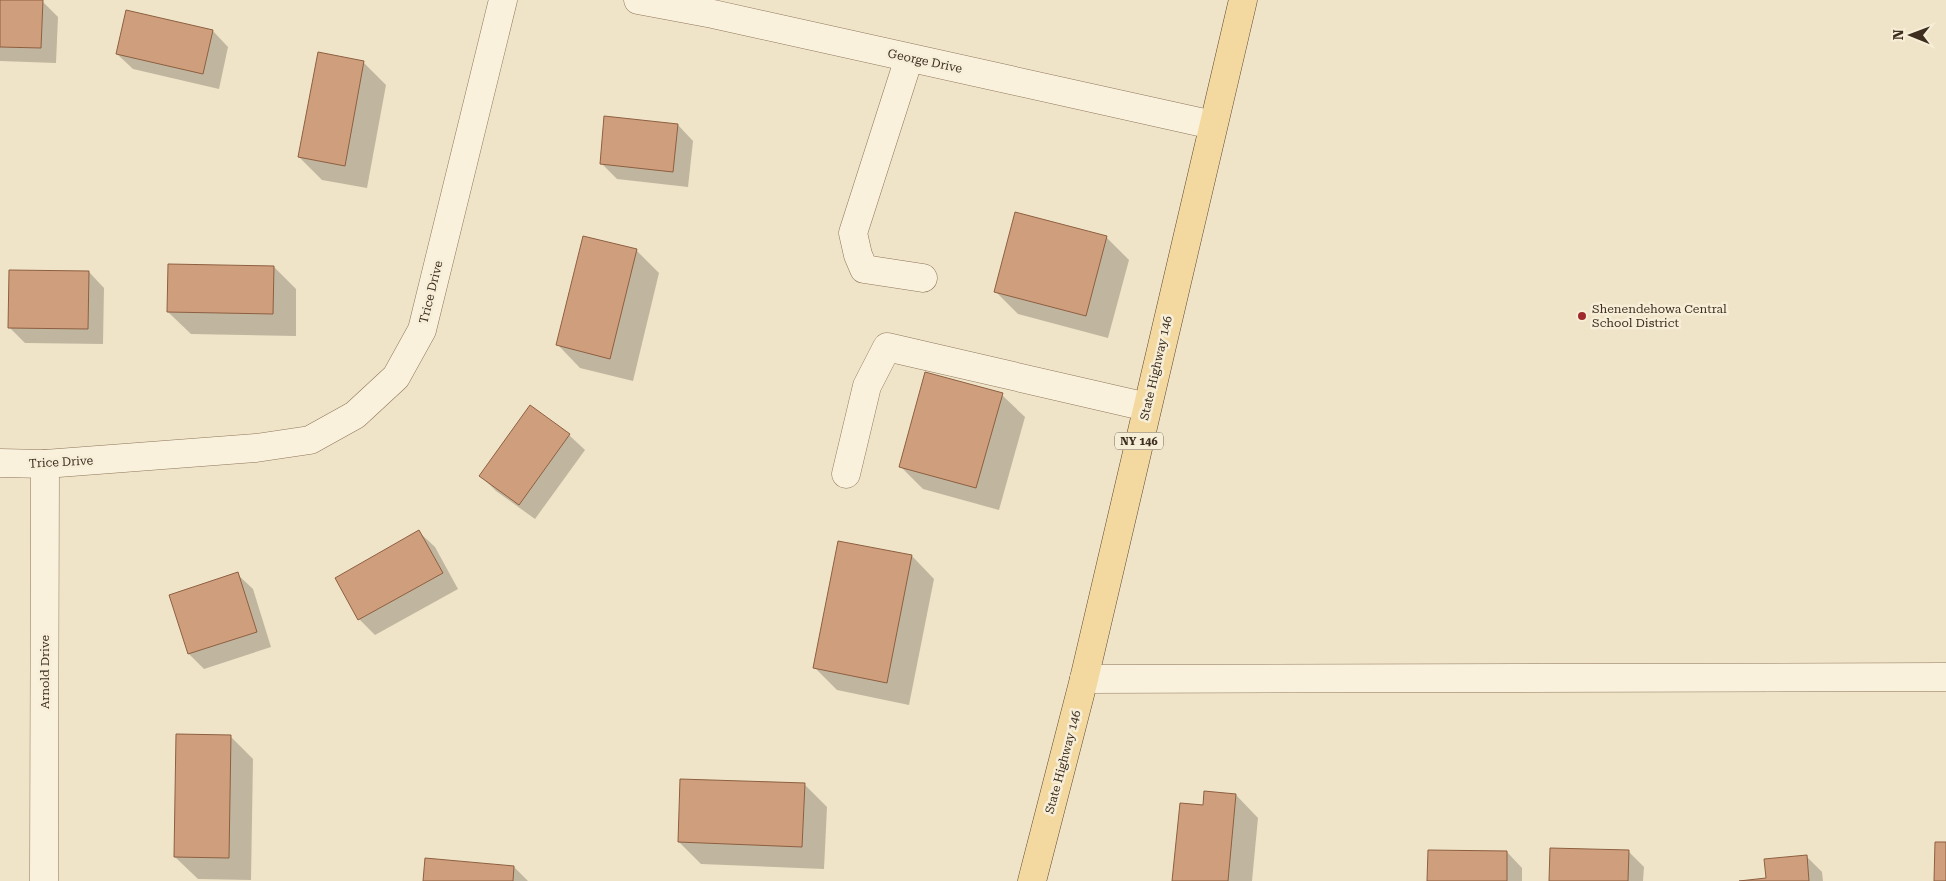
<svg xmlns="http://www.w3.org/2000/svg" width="1946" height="881" viewBox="0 0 1946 881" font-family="'Roboto Serif',serif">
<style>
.shadow{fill:#0003}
.building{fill:#cf9f7d;stroke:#8d5f41}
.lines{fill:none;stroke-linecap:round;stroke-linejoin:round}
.minor-casing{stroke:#8d765c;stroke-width:29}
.major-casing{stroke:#5b4430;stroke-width:29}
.minor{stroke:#faf1dc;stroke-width:28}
.major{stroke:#f3d9a0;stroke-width:28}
.poi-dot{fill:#9e2a2b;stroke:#f7eed8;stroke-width:2}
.labels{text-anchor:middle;stroke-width:5;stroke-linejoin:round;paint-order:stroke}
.shield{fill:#f7eed8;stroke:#756857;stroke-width:1}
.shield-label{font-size:11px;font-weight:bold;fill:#3d2e20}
.street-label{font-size:12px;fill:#3d2e20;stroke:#f7eed8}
.poi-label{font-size:12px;fill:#3d2e20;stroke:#f7eed8;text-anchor:start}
</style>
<rect width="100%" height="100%" fill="#f0e4c8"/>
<!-- shadow -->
<g class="shadow">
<polygon points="0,0 42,1 58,17 56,63 0,61"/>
<polygon points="213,31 228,47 219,89 133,69 117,54"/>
<polygon points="363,62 386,85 367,188 322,180 299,157"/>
<polygon points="678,125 693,141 688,187 617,179 601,163"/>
<polygon points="1106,237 1129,260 1108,338 1018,314 996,292"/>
<polygon points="636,250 659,273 633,381 580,368 558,345"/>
<polygon points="274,267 296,289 296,336 191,334 168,312"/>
<polygon points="89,272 104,288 103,344 25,343 9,327"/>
<polygon points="1002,395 1025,417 999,510 923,489 900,466"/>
<polygon points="569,435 585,450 535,519 496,491 481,476"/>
<polygon points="419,532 435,547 458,589 375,635 359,619"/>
<polygon points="912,556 934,579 909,705 837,690 815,668"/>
<polygon points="237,574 253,589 271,647 204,669 189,654"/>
<polygon points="230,736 253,759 251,880 198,879 175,857"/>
<polygon points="804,784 827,807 824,869 701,864 679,842"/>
<polygon points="1236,795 1258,818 1252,881 1173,881 1204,806"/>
<polygon points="1628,851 1644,867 1643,881 1551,881"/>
<polygon points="1507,852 1522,868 1522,881 1429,881"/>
<polygon points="1806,856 1822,872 1823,881 1750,881 1767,879"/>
<polygon points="426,859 514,867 528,881 424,881"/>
</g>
<!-- building -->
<g class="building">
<polygon points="0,0 43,0 41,48 0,47"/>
<polygon points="126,10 213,30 203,74 116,54"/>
<polygon points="318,52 364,61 345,166 298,157"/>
<polygon points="604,116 678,124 673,172 600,164"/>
<polygon points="1015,212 1107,236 1086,316 994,292"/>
<polygon points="583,236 637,249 610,359 556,345"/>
<polygon points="168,264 274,266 273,314 167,312"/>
<polygon points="9,270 89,271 88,329 8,328"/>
<polygon points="925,372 1003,393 976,488 899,467"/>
<polygon points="530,405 570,434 519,505 479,476"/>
<polygon points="419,530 443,573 358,620 335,578"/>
<polygon points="838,541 912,555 887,683 813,668"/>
<polygon points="238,572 257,632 188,654 169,595"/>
<polygon points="176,734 231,735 229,858 174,857"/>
<polygon points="680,779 805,783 802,847 678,842"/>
<polygon points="1204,791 1236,794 1228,881 1172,881 1180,803 1203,805"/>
<polygon points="1935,842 1946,842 1946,881 1934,881"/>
<polygon points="1550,848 1629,850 1628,881 1549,881"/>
<polygon points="1428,850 1507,851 1507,881 1427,881"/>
<polygon points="1807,855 1809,881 1739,881 1766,878 1764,859"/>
<polygon points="425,858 514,866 513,881 423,881"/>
</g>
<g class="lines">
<!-- minor casing -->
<g class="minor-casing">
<g id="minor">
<polyline points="638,0 713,14 1213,125"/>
<polyline points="909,58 853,233 858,255 864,269 923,278"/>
<polyline points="0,463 45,464 256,448 310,440 355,415 396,377 422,330 503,0"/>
<polyline points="846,474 867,386 887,347 1147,407"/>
<polyline points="1084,679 1946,677"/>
<polyline points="44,881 45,464"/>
</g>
</g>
<!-- major casing -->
<g class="major-casing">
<polyline id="major" points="1032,881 1084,679 1243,0"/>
</g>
<!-- minor -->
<use href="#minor" class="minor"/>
<!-- major -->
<use href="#major" class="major"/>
</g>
<!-- markers -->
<circle class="poi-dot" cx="1582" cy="316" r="5"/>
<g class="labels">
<!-- shield labels -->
<rect class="shield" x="1115" y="432.5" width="48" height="17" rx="4"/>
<g class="shield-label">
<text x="1139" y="445">NY 146</text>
</g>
<!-- street labels -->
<g class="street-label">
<text transform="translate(925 61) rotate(12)" y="4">George Drive</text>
<text transform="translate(431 292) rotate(-76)" y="4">Trice Drive</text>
<text transform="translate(1156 368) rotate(-77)" y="4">State Highway 146</text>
<text transform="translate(61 462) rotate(-3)" y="4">Trice Drive</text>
<text transform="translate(45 672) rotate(-90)" y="4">Arnold Drive</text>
<text transform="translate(1063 762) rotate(-75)" y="4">State Highway 146</text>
</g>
<!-- poi labels -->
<g class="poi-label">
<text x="1592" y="313">Shenendehowa Central<tspan x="1592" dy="14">School District</tspan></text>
</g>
</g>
<!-- north arrow -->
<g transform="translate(1911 35) rotate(271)" stroke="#f7eed8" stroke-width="4" paint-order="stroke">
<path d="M0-4L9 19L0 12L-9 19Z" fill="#3d2e20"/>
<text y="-8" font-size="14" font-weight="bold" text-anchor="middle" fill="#3d2e20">N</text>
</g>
</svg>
